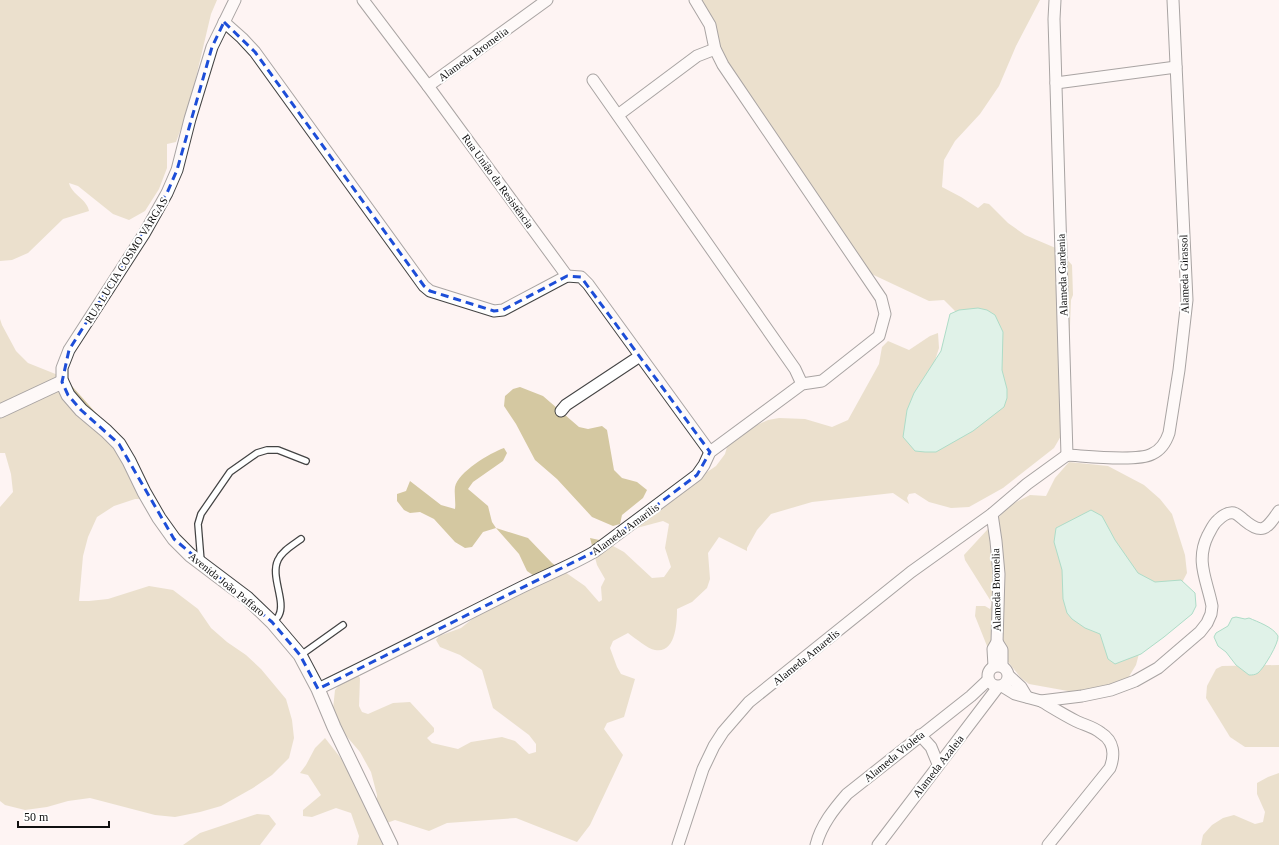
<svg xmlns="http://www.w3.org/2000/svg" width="1279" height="845" viewBox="0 0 1279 845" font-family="'Times New Roman',serif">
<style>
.forest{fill:#d4c8a1}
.water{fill:#bdf0db;stroke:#4dbe93}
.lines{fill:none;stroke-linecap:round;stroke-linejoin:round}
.service-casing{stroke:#434343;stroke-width:8}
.minor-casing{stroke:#434343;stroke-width:13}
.tertiary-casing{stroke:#434343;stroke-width:15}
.service{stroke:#fff;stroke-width:5.5}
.minor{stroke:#fff;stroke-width:11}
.tertiary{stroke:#fff;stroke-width:13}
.marked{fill:none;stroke:#1d4ed8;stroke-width:3;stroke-dasharray:8 5;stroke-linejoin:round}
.labels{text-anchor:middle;stroke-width:4;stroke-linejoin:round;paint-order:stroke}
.street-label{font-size:11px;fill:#101010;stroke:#fff}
</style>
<rect width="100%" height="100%" fill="#fef4f3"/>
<!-- forest -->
<g class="forest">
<path d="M0,0H217L211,14L189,107L176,142L167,144V168L159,189L145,211L129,220L113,214L78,186L69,183C72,195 87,199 89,211L63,219L28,253L12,260L0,261Z"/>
<path d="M694,0H1040L1016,46L999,86L980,114L955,141L944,160L942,187L961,197L978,208L984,203L989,204L1008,223L1025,235L1058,249L1072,265L1073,295L1071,300L1069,351L1071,407L1065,429L1054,448L1003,488L969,507L951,508L929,502L915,493L909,494L907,498L909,504L893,493L812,502L771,514L757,530L747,548V551L719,537L708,553L710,579L707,588L692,602L677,609C677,622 676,654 655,650C648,649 635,638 628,633L613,641L610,648L617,667L621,674L635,679L624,717L607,723L604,729L623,755L590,825L577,842L516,818L447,823L429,831L395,820L387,823L392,845H357L359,836L351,813L336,808L312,817L303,816V810L321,795L308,775L300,773L306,765L315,748L325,738L373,799L377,798V795L371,772L360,752L342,731L333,709L335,690L343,681L358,675L360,678L359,706L362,712L368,714L393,703L410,702L434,728V732L427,738L432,743L458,749L471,742L502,737L515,741L529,754L536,752V744L529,735L493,708L482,670L460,655L440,647L436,640L439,636L461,628L486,608L537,578L527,571L519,554L496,528L483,532L472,547L465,548L455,542L434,519L420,512L410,513L404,510L397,501V494L406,491L410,481L441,505L455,509C456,502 454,494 455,487C458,472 490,453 504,448L507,453L503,461L473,482L468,489L488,506L492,522L496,528L528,538L552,563L585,586L599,602L602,600L601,587L605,579L597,565L590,538L604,541L624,552L652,578L664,577L671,567L665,548L669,524L663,521L633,529L666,500L716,466L725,454L731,433L744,431L768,420L779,418L805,419L832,427L848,420L879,364L882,347L888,341L909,350L930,336L938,333L939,348L917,417L960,316L944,300L929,301L863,270L715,49Z"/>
<polygon points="0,319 2,325 16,351 28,363 58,375 71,385 112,431 148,499 135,499 114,506 97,517 88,537 83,556 79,601 89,601 108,599 149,586 173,590 198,609 211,628 227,642 246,655 261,669 286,699 292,720 294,738 289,758 272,775 253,788 221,806 200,812 175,817 155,815 90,798 68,801 47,807 25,810 5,805 0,801 0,507 13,492 11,474 5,453 0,453"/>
<polygon points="520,387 543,396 579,427 588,429 602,426 607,430 614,470 622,478 637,482 647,490 643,498 622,515 620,524 613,526 592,517 557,479 535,460 516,424 504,406 505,396 513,389"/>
<polygon points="1069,462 1108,466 1144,485 1160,499 1172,514 1185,555 1187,573 1177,592 1140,650 1136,665 1119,693 1079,693 1029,684 1021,678 1005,658 987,646 975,616 976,606 985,606 990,609 992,603 965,560 964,555 1010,505 1030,495 1046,496 1055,478"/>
<polygon points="1279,665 1279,747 1245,747 1230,737 1206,698 1207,686 1216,669 1222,666"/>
<polygon points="1279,773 1279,845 1201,845 1203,835 1212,825 1223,818 1234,815 1255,824 1263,822 1265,812 1257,794 1257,783 1268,777"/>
<polygon points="257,814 269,815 276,824 260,845 183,845 200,833"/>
</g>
<!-- water -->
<g class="water">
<polygon points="978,308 987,310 995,315 1003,332 1002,370 1007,389 1007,398 1004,407 973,431 936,452 925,452 915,451 903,437 907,410 914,393 941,351 950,314 959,310"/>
<polygon points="1091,510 1102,516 1115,540 1138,573 1155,582 1181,580 1195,593 1196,606 1192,614 1164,637 1141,654 1115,664 1108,659 1100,634 1085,628 1072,619 1067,613 1063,599 1062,570 1054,542 1056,528"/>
<path d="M1236,617L1245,619L1249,618C1258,622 1273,627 1278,636C1279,643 1264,668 1258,673C1255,675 1252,675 1249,675L1236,665L1226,652L1218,646L1214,637L1216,633L1228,626L1232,618Z"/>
</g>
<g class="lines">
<!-- service casing -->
<g class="service-casing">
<g id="service">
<polyline points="201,561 198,524 201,514 230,472 257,453 267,450 278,450 306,461"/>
<path d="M272,622C275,620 278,618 279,615C286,601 270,576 278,560C282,551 293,545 301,539"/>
<polyline points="301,655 343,625"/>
</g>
</g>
<!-- minor casing -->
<g class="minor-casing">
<g id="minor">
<polyline points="363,0 428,86 567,276"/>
<polyline points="1055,0 1054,19 1067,455"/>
<polyline points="224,22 242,38 255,52 424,286 430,291 494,311 503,310 567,276 581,277 588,284 710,452"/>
<polyline points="593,80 795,369 802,384"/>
<polyline points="1056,83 1176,67"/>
<polyline points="428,86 547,0"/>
<polyline points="618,115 697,56 715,49"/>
<polyline points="62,382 62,368 69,350 144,234 167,193 177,170 190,119 212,47 235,0"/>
<polyline points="561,411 566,405 640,356"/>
<path d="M1067,455C1086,456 1137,462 1152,454C1161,450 1166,442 1169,433L1179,370L1187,300L1173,0"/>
<polyline points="992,514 996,541 999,574 997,642 993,649 994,666"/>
<polyline points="997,642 1002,650 1002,666"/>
<circle cx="998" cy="676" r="10"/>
<polyline points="1009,676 1021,687 1027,697"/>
<path d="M1002,686L1015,694L1041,701L1082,696L1111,690L1135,681L1158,668L1200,632L1207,623L1211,614L1212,606C1207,580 1195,561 1208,535C1211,530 1213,524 1218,520C1222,516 1228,512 1234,513C1238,514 1241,518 1244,520C1263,536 1267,528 1279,511"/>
<path d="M318,689C386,656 452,622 520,588C544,576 570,566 594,552L697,475L704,465L710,452L802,384L822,381L879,336L885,314L881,298L723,65L715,49L710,25L695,0"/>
<path d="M1041,701C1053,708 1064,715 1076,721C1084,725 1094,727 1101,733C1114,741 1115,755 1110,768L1048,845"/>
<polyline points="920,735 931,747 938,764"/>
<polyline points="678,845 703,769 714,746 723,732 749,702 911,572 992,514 1027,484 1067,455"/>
<path d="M816,845C821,825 834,809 847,794L971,696L988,680"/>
<polyline points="878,845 998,687"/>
</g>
</g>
<!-- tertiary casing -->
<g class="tertiary-casing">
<polyline id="tertiary" points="0,411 62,382 68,395 81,410 106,431 119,444 129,461 144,492 159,518 174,539 190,555 247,598 272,622 300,655 318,689 334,727 391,845"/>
</g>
<!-- service -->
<use href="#service" class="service"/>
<!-- minor -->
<use href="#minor" class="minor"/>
<!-- tertiary -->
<use href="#tertiary" class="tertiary"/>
</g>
<!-- marked area -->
<path d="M0 0H1279V845H0ZM224,22L255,52L424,286L430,291L494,311L503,310L567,276L581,277L710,452L697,475L594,552L318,689L300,655L272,622L174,539L119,444L81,410L68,395L62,382L69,350L167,193L177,170L212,47Z" fill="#fef4f3" fill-opacity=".55" fill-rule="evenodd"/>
<path class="marked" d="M224,22L255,52L424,286L430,291L494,311L503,310L567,276L581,277L710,452L697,475L594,552L318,689L300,655L272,622L174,539L119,444L81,410L68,395L62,382L69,350L167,193L177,170L212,47Z"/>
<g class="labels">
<!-- street labels -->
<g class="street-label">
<text transform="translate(473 54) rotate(-36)" y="4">Alameda Bromelia</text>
<text transform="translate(498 181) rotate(54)" y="4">Rua União da Resistência</text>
<text transform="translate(126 260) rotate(-58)" y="4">RUA LUCIA COSMO VARGAS</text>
<text transform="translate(1184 274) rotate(-91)" y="4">Alameda Girassol</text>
<text transform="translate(1062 275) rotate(-92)" y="4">Alameda Gardenia</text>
<text transform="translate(625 529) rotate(-36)" y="4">Alameda Amarilis</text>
<text transform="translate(227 584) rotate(39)" y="4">Avenida João Paffaro</text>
<text transform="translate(996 590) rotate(-91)" y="4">Alameda Bromelia</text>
<text transform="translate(806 657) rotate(-39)" y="4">Alameda Amarelis</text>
<text transform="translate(894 756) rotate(-39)" y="4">Alameda Violeta</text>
<text transform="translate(938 766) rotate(-52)" y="4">Alameda Azaleia</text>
</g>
</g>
<!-- scale -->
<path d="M18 821v6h91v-6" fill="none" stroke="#101010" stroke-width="2"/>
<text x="24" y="821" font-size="12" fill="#101010" stroke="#ffffff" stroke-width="3" paint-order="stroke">50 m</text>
</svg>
